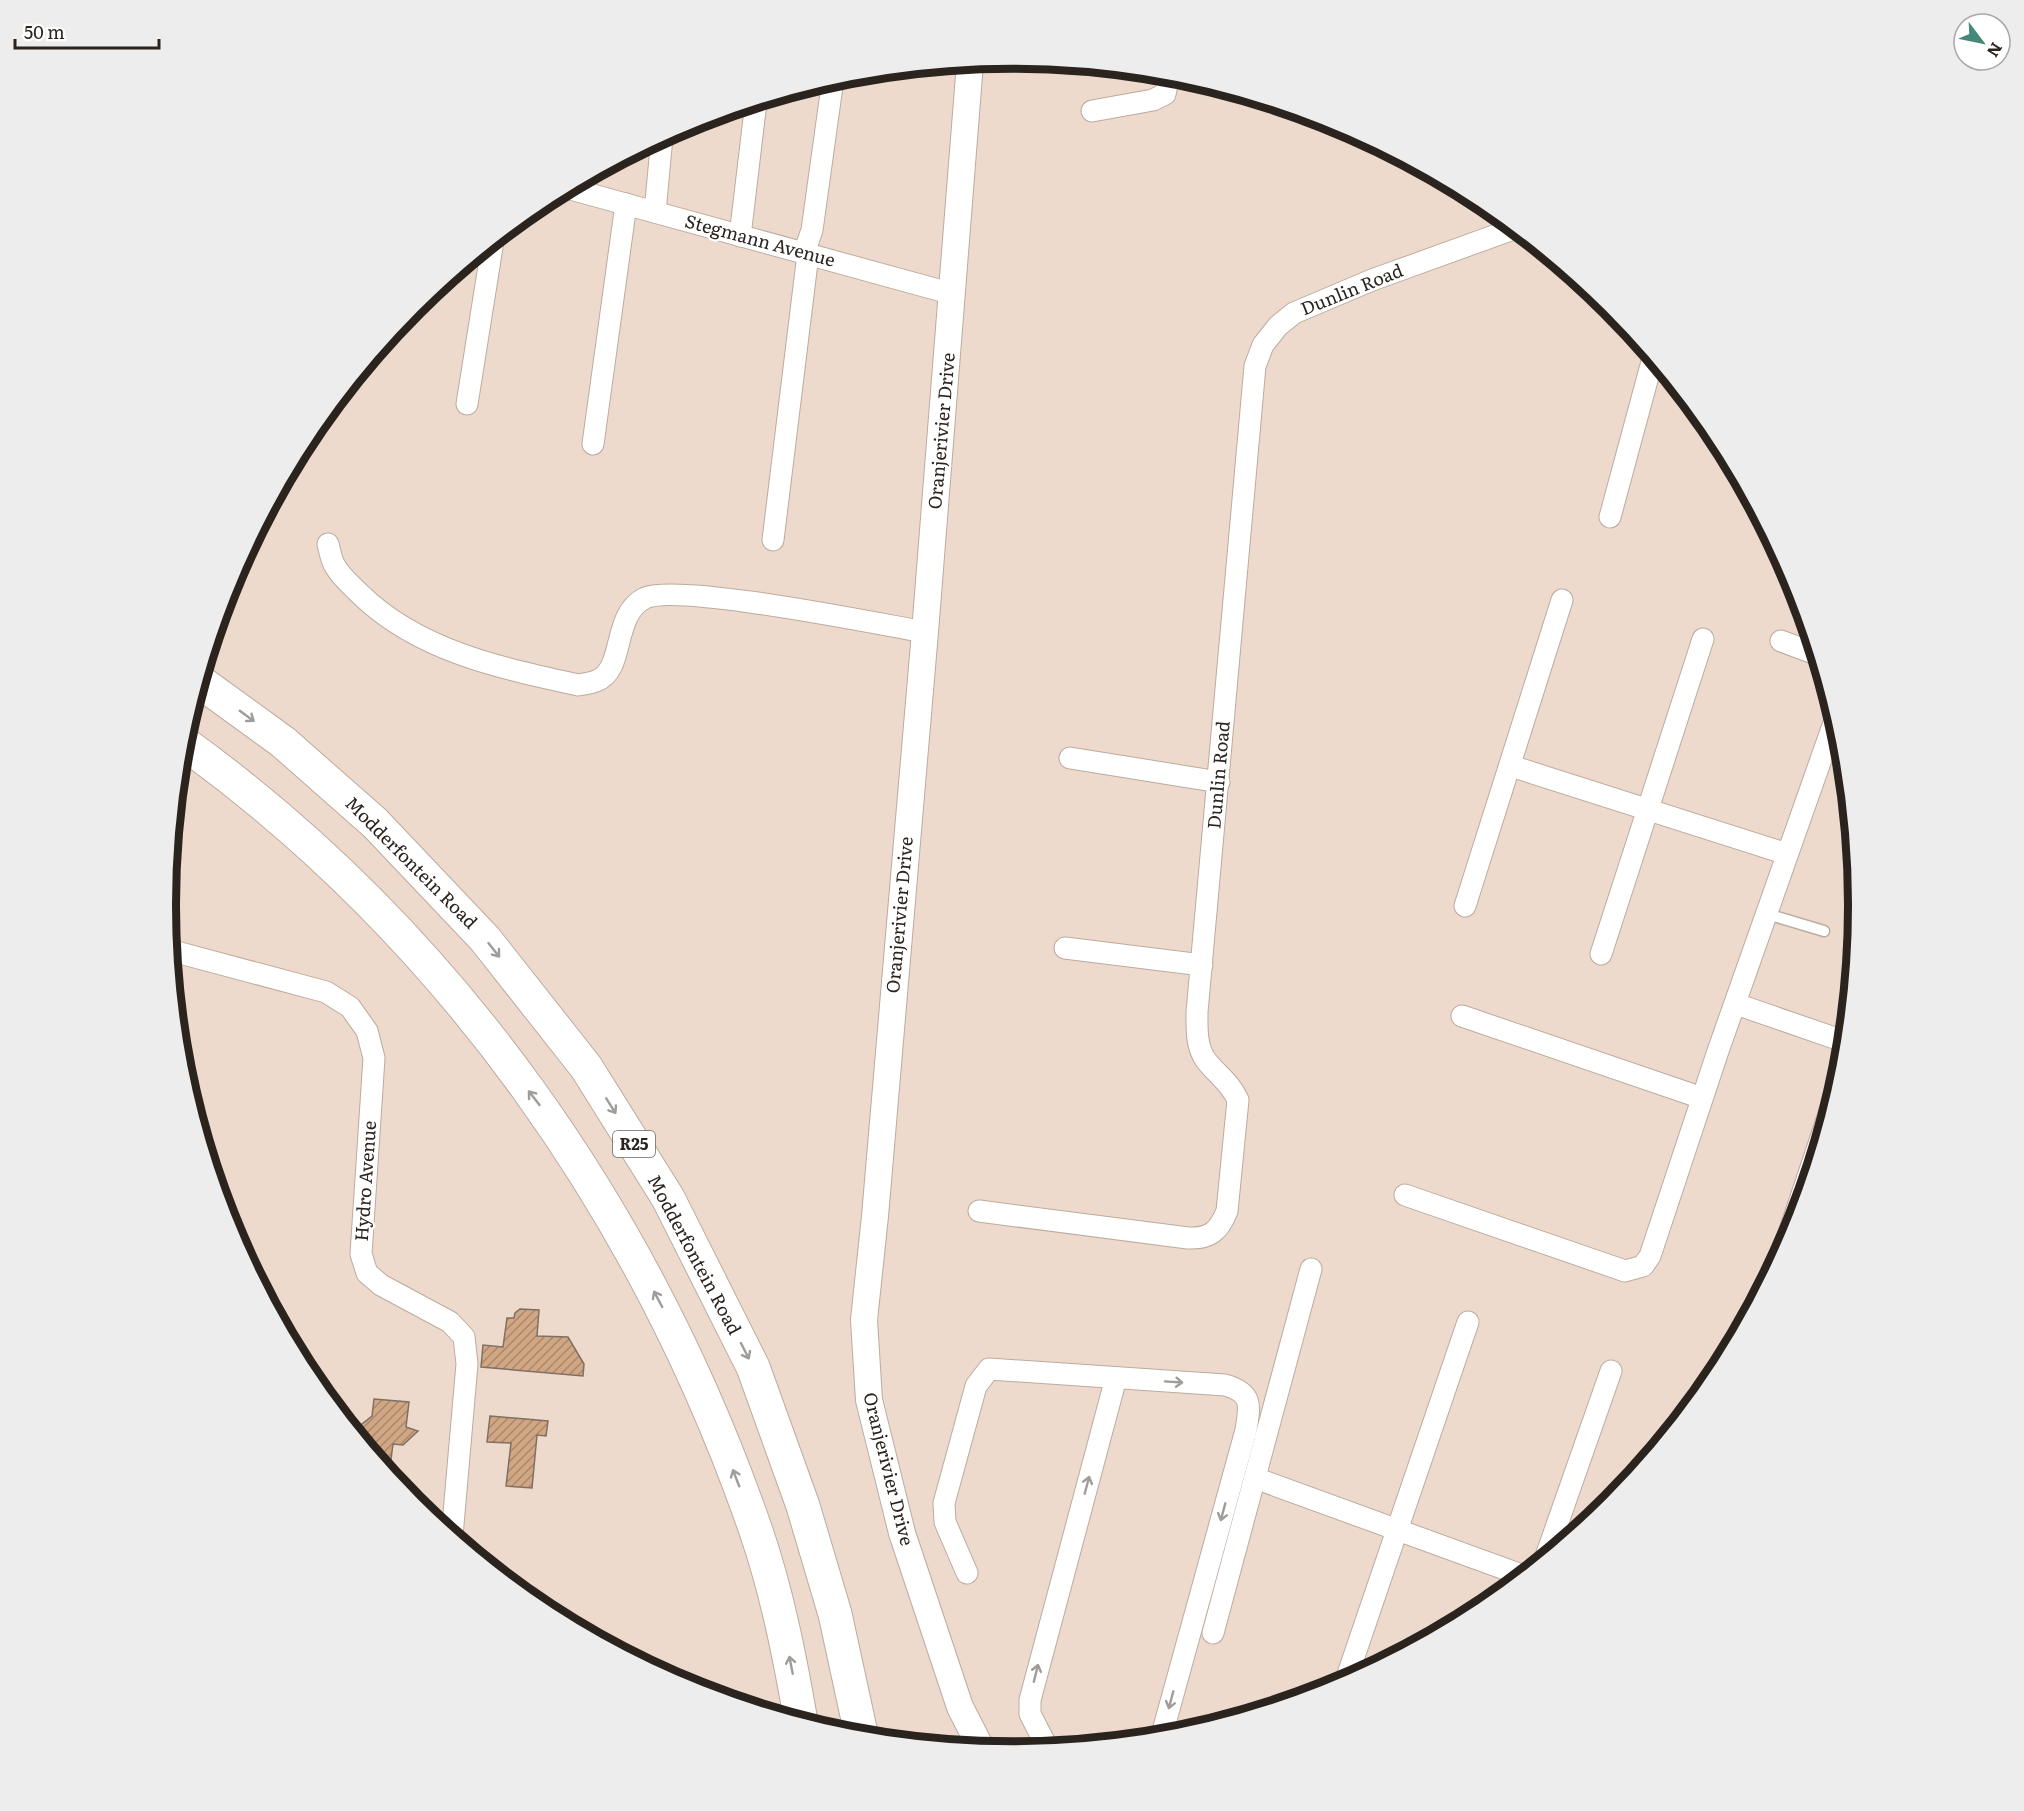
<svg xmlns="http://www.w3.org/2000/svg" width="2024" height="1811" viewBox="0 0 2024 1811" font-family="Literata,serif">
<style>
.building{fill:url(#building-hatch);stroke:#807063;stroke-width:1.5}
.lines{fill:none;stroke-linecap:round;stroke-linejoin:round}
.service-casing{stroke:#bdab9d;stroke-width:13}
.minor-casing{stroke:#bdab9d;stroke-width:23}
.tertiary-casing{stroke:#bdab9d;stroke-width:28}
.primary-casing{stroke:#bdab9d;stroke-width:35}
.service{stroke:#fff;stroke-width:10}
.minor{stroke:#fff;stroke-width:21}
.tertiary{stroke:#fff;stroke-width:26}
.primary{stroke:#fff;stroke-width:33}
.oneway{stroke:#9f9c9a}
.labels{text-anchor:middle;stroke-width:4.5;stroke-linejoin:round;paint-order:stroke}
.shield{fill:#fff;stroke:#6a6562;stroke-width:1.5}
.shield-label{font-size:16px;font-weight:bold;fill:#2a231e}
.street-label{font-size:18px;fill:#2a231e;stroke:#fff}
.rim{fill:none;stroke:#2a231e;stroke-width:8}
</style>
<defs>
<pattern id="building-hatch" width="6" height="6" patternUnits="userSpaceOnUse" patternTransform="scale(1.5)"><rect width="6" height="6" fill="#d0a684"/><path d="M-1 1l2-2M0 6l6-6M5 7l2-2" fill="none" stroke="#a9876b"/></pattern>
</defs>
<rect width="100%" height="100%" fill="#eddacc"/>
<!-- building -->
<g class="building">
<polygon points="520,1309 539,1310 537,1336 568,1337 584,1364 583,1376 481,1367 483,1345 503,1347 507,1318 514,1318 515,1313"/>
<polygon points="374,1399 409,1402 406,1427 418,1431 403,1445 393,1444 389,1475 353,1431 372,1416"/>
<polygon points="490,1416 548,1421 546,1436 537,1435 532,1488 506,1486 511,1443 487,1442"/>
</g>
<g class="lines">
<!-- service casing -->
<g class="service-casing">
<polyline id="service" points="1767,914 1824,931"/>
</g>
<!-- minor casing -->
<g class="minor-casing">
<g id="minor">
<polyline points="1092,111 1153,100 1165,94 1168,80 1167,74"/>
<polyline points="567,188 953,294"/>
<polyline points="655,212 662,137"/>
<polyline points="740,236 756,102"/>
<polyline points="804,253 812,230 833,79"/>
<polyline points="467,404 493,241"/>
<polyline points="593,444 626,204"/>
<polyline points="1610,517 1653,358"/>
<polyline points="773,540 808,254"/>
<path d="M328,544C330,551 331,560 335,566C341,577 351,585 360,594C418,651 501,668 578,685C584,684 591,683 596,681C626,670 611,615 645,598C678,583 878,624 925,632"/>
<polyline points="1781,641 1816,654"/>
<polyline points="1070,758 1219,782"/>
<polyline points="1511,766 1787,854"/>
<polyline points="1465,906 1562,600"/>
<polyline points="1065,948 1202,965"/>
<polyline points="169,950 326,992 350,1007 367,1031 374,1058 361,1254 367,1273 381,1285 450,1322 464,1337 467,1364 452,1536"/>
<polyline points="1601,954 1703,639"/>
<polyline points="1736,1004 1846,1042"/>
<polyline points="1462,1016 1702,1098"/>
<polyline points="1405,1195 1625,1271 1643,1266 1650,1256 1718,1051 1836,717"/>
<path d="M979,1211L1188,1238C1210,1239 1219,1231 1227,1211L1238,1100C1230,1082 1216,1074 1205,1059C1196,1045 1197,1028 1197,1012L1255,366L1263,345L1278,326L1294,313L1372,280L1516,228"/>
<polyline points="1782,1254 1834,1099"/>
<polyline points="1255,1478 1524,1576"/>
<polyline points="1545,1559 1611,1371"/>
<path d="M967,1573L945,1522L944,1503L976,1386L989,1369L1225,1385C1253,1393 1250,1405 1246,1430L1161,1738"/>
<polyline points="1213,1633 1311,1269"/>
<polyline points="1347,1677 1468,1322"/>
<polyline points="1048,1749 1030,1714 1030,1700 1116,1378"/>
</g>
</g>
<!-- tertiary casing -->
<g class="tertiary-casing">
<polyline id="tertiary" points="970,63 925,632 875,1216 864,1320 869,1400 902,1533 960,1707 982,1750"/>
</g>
<!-- primary casing -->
<g class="primary-casing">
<g id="primary">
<polyline points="199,681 283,742 375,823 485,939 586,1067 668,1198 753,1367 803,1506 835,1614 862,1738"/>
<path d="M181,741C452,936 647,1216 756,1531C777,1592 790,1658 801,1722"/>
</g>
</g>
<!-- service -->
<use href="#service" class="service"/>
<!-- minor -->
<use href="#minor" class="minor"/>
<!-- tertiary -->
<use href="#tertiary" class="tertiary"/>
<!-- primary -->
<use href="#primary" class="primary"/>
</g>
<!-- one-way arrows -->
<defs><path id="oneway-shaft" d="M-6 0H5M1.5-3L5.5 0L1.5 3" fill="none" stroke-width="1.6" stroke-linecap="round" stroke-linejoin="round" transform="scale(1.5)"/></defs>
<g class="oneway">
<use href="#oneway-shaft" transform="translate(247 716) rotate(36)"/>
<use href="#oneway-shaft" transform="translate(494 950) rotate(52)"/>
<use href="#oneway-shaft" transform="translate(534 1098) rotate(-128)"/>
<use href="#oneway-shaft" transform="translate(611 1106) rotate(58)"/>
<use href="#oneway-shaft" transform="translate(658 1299) rotate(-118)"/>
<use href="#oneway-shaft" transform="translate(745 1351) rotate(63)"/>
<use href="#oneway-shaft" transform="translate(1174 1382) rotate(4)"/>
<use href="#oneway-shaft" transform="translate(736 1478) rotate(-111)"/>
<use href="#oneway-shaft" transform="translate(1087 1485) rotate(-75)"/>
<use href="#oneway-shaft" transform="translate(1223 1512) rotate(105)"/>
<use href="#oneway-shaft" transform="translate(791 1665) rotate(-101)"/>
<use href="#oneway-shaft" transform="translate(1036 1673) rotate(-76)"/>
<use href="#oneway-shaft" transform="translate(1171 1700) rotate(105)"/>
</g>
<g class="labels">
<!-- shield labels -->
<rect class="shield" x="613" y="1131" width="42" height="26" rx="4.5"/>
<g class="shield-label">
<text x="634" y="1150">R25</text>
</g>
<!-- street labels -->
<g class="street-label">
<text transform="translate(760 241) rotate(15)" y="6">Stegmann Avenue</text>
<text transform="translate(1352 290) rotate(-22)" y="6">Dunlin Road</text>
<text transform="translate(942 431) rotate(-85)" y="6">Oranjerivier Drive</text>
<text transform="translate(1219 775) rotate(-85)" y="6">Dunlin Road</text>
<text transform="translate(411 863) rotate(45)" y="6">Modderfontein Road</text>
<text transform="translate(900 915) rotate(-85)" y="6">Oranjerivier Drive</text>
<text transform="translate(366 1181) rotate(-86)" y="6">Hydro Avenue</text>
<text transform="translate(694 1255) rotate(62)" y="6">Modderfontein Road</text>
<text transform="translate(888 1469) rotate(76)" y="6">Oranjerivier Drive</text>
</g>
</g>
<!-- crop -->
<path d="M0 0H2024V1811H0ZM176 905a836 836 0 1 1 1672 0a836 836 0 1 1-1672 0Z" fill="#eeeded" fill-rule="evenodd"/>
<path class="rim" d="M176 905a836 836 0 1 1 1672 0a836 836 0 1 1-1672 0Z"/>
<!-- north arrow -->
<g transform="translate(1982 42) rotate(122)"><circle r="28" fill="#ffffff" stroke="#aaa7a5" stroke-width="1.5"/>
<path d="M0-4.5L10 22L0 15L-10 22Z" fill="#458778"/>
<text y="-9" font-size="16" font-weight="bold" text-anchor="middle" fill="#2a231e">N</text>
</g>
<!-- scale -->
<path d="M15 39v9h144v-9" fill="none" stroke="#2a231e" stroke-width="3"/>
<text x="24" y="39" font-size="18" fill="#2a231e" stroke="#ffffff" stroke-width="4.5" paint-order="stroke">50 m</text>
</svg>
